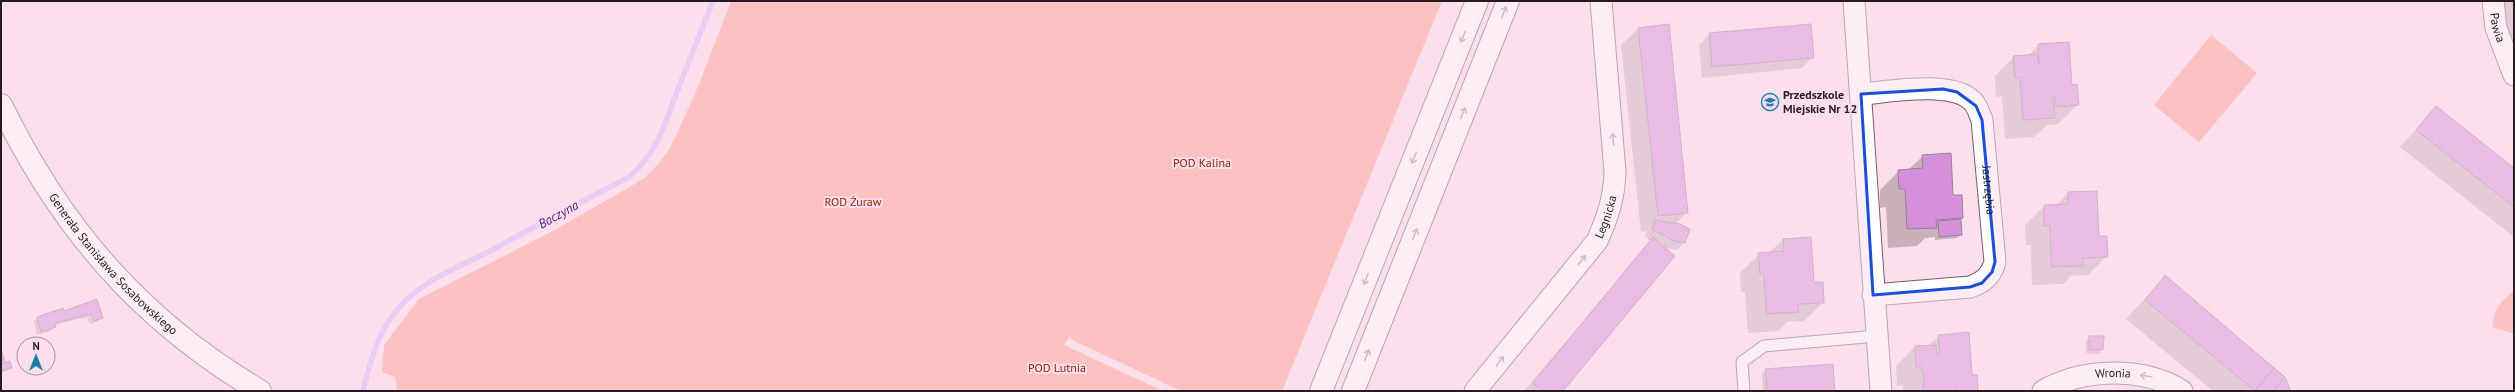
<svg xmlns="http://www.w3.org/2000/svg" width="2515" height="392" viewBox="0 0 2515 392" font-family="'PT Sans',sans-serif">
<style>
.green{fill:#faa08c}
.shadow{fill:#0003}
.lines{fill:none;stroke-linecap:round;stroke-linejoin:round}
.stream{stroke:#d0b6fd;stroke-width:5.5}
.building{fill:#d490d9;stroke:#968397}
.service-casing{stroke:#765d69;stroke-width:13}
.minor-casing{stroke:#765d69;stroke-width:23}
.tertiary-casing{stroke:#765d69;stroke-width:24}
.secondary-casing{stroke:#765d69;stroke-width:24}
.service{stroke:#fff;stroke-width:11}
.minor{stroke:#fff;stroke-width:21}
.tertiary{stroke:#fff;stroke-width:22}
.secondary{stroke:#fff;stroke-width:22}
.oneway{stroke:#9d989b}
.marked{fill:none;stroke:#1d4ed8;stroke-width:3;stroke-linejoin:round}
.labels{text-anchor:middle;stroke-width:4;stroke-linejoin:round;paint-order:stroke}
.street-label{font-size:12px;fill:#251b20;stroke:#fcdeec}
.poi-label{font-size:12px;font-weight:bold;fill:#251b20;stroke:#fcdeec;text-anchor:start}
.park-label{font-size:12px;fill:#952003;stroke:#fcdeec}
.water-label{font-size:13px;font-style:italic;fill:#4f1f82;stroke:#fcdeec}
</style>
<rect width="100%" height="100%" fill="#fcdeec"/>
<!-- green -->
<g class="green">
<polygon points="731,1 1442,1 1282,391 1181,391 1072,340 1070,336 1064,345 1163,391 397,391 395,377 382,372 384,345 419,299 553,231 645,178 660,162 670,148 696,92"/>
<polygon points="2211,35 2257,73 2199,142 2154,105"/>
<path d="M2514,291V334L2492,327C2495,309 2499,302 2514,291Z"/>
</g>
<!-- shadow -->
<g class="shadow">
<polygon points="2504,1 2514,1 2514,38 2507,38"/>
<polygon points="1668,25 1687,212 1675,224 1685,242 1677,250 1665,248 1562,391 1524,391 1651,241 1645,237 1646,231 1641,232 1621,45 1638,29"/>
<polygon points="1710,34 1813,57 1802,68 1702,78 1699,45"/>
<polygon points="2038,45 2071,86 2077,105 2058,124 2047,125 2034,137 2005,139 2002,96 1996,97 1995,76 2014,57 2028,56"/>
<polygon points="2436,107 2514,169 2514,237 2400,147"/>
<polygon points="1923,156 1952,196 1962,218 1960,220 1961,235 1957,238 1935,240 1935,237 1925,238 1917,246 1888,248 1886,207 1880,208 1880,190 1899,171 1908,170"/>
<polygon points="2068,193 2098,237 2107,256 2088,275 2071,276 2063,284 2032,285 2031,245 2026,245 2025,225 2044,206 2056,206"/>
<polygon points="1810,238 1813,283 1823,302 1804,321 1787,322 1779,331 1748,333 1745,292 1741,292 1740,273 1759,254 1769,253 1783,240"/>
<polygon points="2165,277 2290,391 2256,391 2267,375 2253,391 2213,391 2126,319"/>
<polygon points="96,300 101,317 98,321 90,324 87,317 55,325 51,331 37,335 34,321 38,318 63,312"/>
<polygon points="1939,336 1977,391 1903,391 1903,385 1897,386 1896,366 1915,347 1928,346"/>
<polygon points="2090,337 2103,337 2102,350 2098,354 2086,353 2086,341"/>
<polygon points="1,353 5,363 11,368 1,373"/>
<polygon points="1766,370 1834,391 1763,391 1762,374"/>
</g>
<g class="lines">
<!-- stream -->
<path class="stream" d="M363,391C370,362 377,335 396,311C419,282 458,267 490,251C536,226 583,201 629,177C658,154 667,117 680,84C691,56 702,29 713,1"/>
</g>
<!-- building -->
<g class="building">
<polygon points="1669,24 1688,213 1658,216 1638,28"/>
<polygon points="1811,24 1814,58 1712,67 1709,33"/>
<polygon points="2069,42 2072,85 2077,84 2079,105 2056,107 2055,98 2053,98 2055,118 2023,120 2020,78 2015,78 2013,56 2037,54 2039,64 2038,44"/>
<polygon points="2436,106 2514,168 2514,207 2416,130"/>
<polygon points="1951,153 1953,195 1962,195 1963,218 1936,220 1937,228 1907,229 1905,189 1899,189 1898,170 1923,168 1922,155"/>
<polygon points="2097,191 2099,236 2107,236 2108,257 2083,258 2083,266 2051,267 2050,226 2044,226 2044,205 2068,204 2068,192"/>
<polygon points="1961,219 1962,235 1939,237 1938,221"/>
<polygon points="1655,220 1680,224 1690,229 1685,243 1674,241 1652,229"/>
<polygon points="1653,237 1675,256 1563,391 1542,391 1533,383"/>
<polygon points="1811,237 1814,282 1823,282 1824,303 1798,304 1799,312 1766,314 1764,274 1760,274 1758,253 1784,251 1783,239"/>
<polygon points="2165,275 2274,368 2255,391 2145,300"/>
<polygon points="97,299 103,318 94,321 91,314 55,323 56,327 41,332 37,317 63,308 64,311"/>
<polygon points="1969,332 1972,375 1977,375 1978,391 1956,391 1955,388 1954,391 1923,391 1924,374 1922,374 1921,367 1916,367 1915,346 1936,345 1937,355 1940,355 1938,335"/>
<polygon points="2089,336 2104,336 2103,350 2089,350"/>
<polygon points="1,350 5,362 10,361 12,368 1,371"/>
<polygon points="1833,364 1835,391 1767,391 1765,369"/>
<polygon points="2274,368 2285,377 2273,391 2255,391"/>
<polygon points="2285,377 2291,391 2273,391"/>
</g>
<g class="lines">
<!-- service casing -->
<g class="service-casing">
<polyline id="service" points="1744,391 1742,362 1764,346 1877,336"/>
</g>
<!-- minor casing -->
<g class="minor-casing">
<g id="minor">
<polyline points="1854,1 1881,391"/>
<path id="s1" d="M2493,1L2496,28L2514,75"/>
<path id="s2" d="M1861,94C1889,92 1947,81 1970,99C1977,104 1979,113 1982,120L1995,262C1991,276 1984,282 1970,287L1873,295"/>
<path id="s3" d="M1475,391L1597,241C1608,217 1614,198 1615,172L1601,1"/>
<path id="s4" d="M2043,391C2083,368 2143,366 2182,391"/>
</g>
</g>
<!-- tertiary casing -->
<g class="tertiary-casing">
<g id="tertiary">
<path id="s5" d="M1,105C61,228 141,321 260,391"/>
</g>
</g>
<!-- secondary casing -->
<g class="secondary-casing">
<g id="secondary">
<polyline points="1321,391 1477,1"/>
<polyline points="1353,391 1508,1"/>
</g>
</g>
<!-- service -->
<use href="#service" class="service"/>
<!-- minor -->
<use href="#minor" class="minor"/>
<!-- tertiary -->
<use href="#tertiary" class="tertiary"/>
<!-- secondary -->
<use href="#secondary" class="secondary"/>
</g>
<!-- one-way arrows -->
<defs><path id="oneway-shaft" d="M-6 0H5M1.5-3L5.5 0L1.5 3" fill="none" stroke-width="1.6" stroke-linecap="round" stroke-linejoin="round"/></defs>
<g class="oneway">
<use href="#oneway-shaft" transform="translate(1504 12) rotate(-68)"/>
<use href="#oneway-shaft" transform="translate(1463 37) rotate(112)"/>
<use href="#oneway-shaft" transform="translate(1463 113) rotate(-68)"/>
<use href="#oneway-shaft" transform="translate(1613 139) rotate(-96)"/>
<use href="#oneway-shaft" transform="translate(1414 158) rotate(112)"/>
<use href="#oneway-shaft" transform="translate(1415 234) rotate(-68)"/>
<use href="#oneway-shaft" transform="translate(1582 260) rotate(-51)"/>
<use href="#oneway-shaft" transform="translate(1366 279) rotate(112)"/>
<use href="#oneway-shaft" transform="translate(1367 355) rotate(-68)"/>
<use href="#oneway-shaft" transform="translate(1500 361) rotate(-51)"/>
<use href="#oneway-shaft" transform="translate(2146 376) rotate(-171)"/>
</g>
<!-- marked area -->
<path d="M0 0H2515V392H0ZM1943,89L1957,92L1976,106L1982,120L1995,262L1992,272L1982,283L1970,287L1873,295L1861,94Z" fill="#fcdeec" fill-opacity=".55" fill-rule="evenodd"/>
<path class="marked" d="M1943,89L1957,92L1976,106L1982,120L1995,262L1992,272L1982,283L1970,287L1873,295L1861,94Z"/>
<!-- icons -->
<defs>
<g id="school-ring" transform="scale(0.9)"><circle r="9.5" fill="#fcdeec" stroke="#1a80aa" stroke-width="1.5"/><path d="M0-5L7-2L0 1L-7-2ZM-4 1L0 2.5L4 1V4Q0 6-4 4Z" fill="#1a80aa"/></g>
</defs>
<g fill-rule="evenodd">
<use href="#school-ring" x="1770" y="102"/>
</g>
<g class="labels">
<!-- street labels -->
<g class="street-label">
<text dy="4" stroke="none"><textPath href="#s1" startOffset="27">Pawia</textPath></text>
<text dy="4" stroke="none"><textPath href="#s2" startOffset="206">Jastrzębia</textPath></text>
<text dy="4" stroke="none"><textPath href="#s3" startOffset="219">Legnicka</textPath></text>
<text dy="4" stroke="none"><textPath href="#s5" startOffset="196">Generała Stanisława Sosabowskiego</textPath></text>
<text dy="4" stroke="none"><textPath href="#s4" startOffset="73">Wronia</textPath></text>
</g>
<!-- poi labels -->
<g class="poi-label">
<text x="1783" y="99">Przedszkole<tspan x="1783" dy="14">Miejskie Nr 12</tspan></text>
</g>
<!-- park labels -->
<g class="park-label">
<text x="1202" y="167">POD Kalina</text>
<text x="853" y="206">ROD Żuraw</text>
<text x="1057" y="372">POD Lutnia</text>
</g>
<!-- water labels -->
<g class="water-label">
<text transform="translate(558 214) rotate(-29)" y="5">Baczyna</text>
</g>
</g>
<!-- border -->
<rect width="2515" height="392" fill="none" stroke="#251b20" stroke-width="4"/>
<!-- north arrow -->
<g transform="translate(36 356)"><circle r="19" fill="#fcdeec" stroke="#a6909a"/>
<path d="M0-3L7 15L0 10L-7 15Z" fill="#1a80aa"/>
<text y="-6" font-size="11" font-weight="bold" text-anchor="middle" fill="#251b20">N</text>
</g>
</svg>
